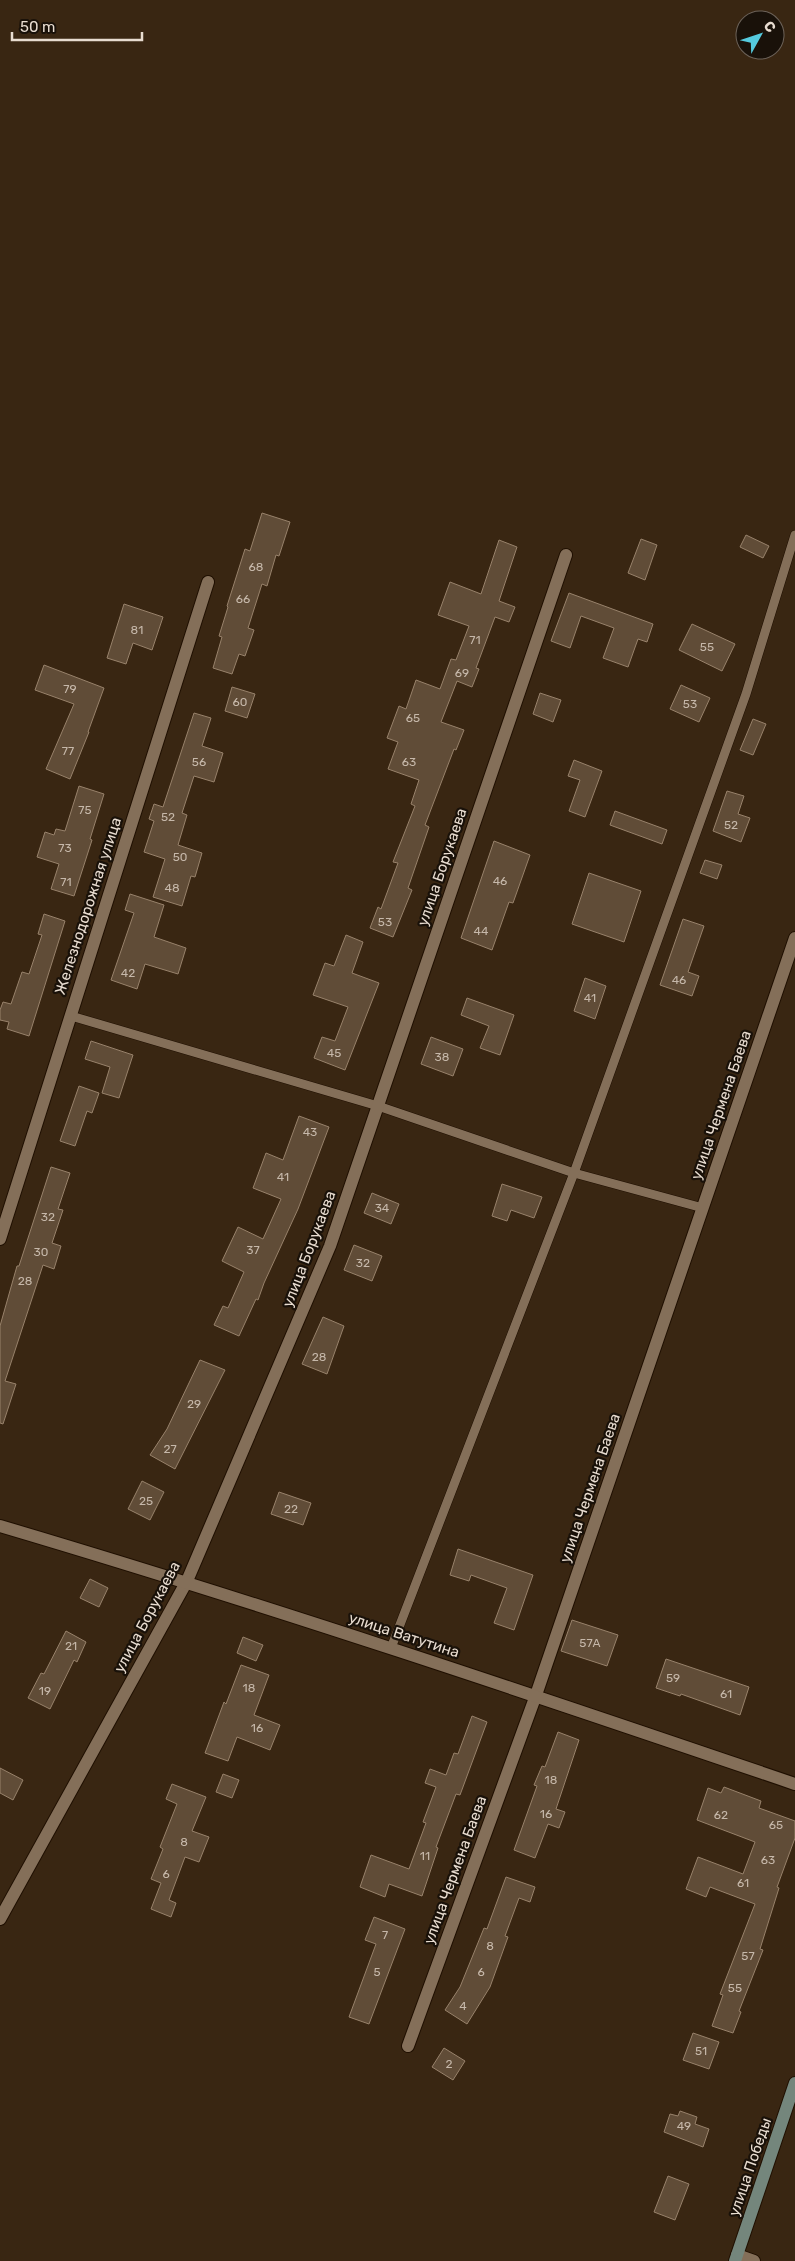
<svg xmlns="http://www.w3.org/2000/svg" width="795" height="2261" viewBox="0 0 795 2261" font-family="Rubik,sans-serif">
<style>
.building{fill:#604c37;stroke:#98826b}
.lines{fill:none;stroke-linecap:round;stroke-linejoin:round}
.service-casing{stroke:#1f0f00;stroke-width:10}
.minor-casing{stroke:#1f0f00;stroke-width:14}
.tertiary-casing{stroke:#1f0f00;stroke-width:14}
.secondary-casing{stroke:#1f0f00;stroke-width:14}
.service{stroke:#846f59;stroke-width:9}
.minor{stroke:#846f59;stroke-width:12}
.tertiary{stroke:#846f59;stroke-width:12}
.secondary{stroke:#74867c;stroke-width:12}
.labels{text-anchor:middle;stroke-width:4.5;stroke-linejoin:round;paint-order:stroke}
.number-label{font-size:12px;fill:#c6b8aa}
.street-label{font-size:15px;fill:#e8dcd0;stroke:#191109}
</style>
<rect width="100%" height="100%" fill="#392612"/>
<!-- building -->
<g class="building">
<polygon points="262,513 290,522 279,556 276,555 267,586 262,584 248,628 254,630 245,656 239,654 232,674 213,668 222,637 219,636 228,607 227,606 245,549 250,551"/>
<polygon points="746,535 769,546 763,558 740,547"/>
<polygon points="641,539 657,545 645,580 628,573"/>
<polygon points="499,540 517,547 499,601 515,607 509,622 495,617 476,668 479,669 472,687 457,681 441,722 464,730 456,750 454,749 425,825 429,827 408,888 412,890 393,937 370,928 378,907 381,909 398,863 393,862 415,806 411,804 419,780 388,769 398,742 387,738 399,706 406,709 416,680 440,689 451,659 456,660 469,626 438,615 450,582 481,594"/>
<polygon points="569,593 653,624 647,642 638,639 628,667 603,658 614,628 581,616 570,648 551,641"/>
<polygon points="124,604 163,617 152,650 133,643 126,664 107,658"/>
<polygon points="692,624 735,644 722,671 679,650"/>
<polygon points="44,665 104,688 88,732 89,732 70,779 46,769 74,704 35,690"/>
<polygon points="681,685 710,698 699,722 670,709"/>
<polygon points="232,687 255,694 247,718 225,711"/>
<polygon points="540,693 561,700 553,722 533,714"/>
<polygon points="194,713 211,718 202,746 223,753 214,782 194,776 182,813 187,815 178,845 202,853 195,877 191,876 182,906 153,897 165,859 144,852 154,821 149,819 154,804 163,807"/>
<polygon points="753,719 766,724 753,755 740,750"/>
<polygon points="574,760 602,771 585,817 569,811 580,780 568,776"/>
<polygon points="79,786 104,794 90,839 92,840 74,896 51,889 59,864 37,857 45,832 54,835 56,829 65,831"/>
<polygon points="727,791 744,796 738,814 750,818 741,842 713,831"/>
<polygon points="615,811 667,830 662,844 610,825"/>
<polygon points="494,841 530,855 513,903 509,902 492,950 461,938"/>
<polygon points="705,860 722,865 717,879 700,873"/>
<polygon points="589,873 641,891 624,942 572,924"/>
<polygon points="130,894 164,905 154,937 186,948 178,974 145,964 137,989 111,980 134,913 125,910"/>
<polygon points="44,914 65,921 29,1036 7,1029 9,1022 0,1020 0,1010 3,1002 11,1004 22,972 29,974 42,935 38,934"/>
<polygon points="683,919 704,926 688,972 699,976 692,996 660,985"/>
<polygon points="346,935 363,942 352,973 379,983 345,1070 314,1058 322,1037 335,1041 348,1007 313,995 325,963 334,966"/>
<polygon points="585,978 606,986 595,1019 574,1011"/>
<polygon points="467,998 514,1015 500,1055 480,1048 489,1026 461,1015"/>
<polygon points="431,1037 463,1049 453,1076 421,1064"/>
<polygon points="91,1041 133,1055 119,1098 102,1093 110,1067 85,1059"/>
<polygon points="79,1086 99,1093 92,1113 87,1111 75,1146 60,1141"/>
<polygon points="299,1116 329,1127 298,1209 264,1283 258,1300 256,1299 239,1336 214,1325 223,1306 228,1308 244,1272 222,1261 238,1227 263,1239 281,1199 253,1188 266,1153 283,1160"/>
<polygon points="51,1167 70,1173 58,1209 63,1210 52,1243 61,1246 54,1269 43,1265 5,1381 16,1384 3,1424 0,1423 0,1326 17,1266 19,1266"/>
<polygon points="502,1184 542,1197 534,1218 511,1210 507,1221 492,1216"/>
<polygon points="372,1193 399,1204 391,1224 364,1213"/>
<polygon points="354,1245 382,1256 372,1281 344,1270"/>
<polygon points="323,1317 344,1326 327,1374 302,1364"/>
<polygon points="200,1360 225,1370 175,1469 150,1455 167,1429"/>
<polygon points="142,1481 164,1492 150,1520 128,1509"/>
<polygon points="279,1492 311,1503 303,1525 271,1514"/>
<polygon points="458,1549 533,1575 514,1630 494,1623 507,1588 471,1575 469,1581 450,1575"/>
<polygon points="90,1579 108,1588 99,1607 80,1598"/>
<polygon points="572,1620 618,1635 607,1666 561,1651"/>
<polygon points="66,1631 86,1642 77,1662 74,1660 50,1709 28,1698 41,1673 44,1674"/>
<polygon points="243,1637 263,1645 256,1661 237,1653"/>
<polygon points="666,1659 749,1687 740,1715 681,1694 680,1696 656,1688"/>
<polygon points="241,1665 269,1675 254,1715 280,1725 270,1750 237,1737 228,1761 205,1753 224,1702 226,1704"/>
<polygon points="472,1716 487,1722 460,1795 456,1794 436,1847 438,1848 422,1896 389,1884 385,1897 360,1887 371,1855 409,1869 426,1823 423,1822 436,1787 425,1783 430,1769 446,1775 454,1753 458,1754"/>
<polygon points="558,1732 579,1740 556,1809 565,1812 559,1828 548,1824 535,1858 514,1850 537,1786 534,1785 542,1766 545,1767"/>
<polygon points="0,1768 23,1780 13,1800 0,1793"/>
<polygon points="223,1774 239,1780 232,1798 216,1792"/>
<polygon points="172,1784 206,1797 192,1831 209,1837 199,1862 185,1857 169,1900 176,1903 171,1917 151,1909 161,1883 151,1879 163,1849 160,1847 177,1804 166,1799"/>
<polygon points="724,1787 761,1801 759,1808 795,1821 795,1838 777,1887 779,1888 760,1949 763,1950 739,2011 741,2012 733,2033 712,2026 723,1995 720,1994 755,1904 710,1887 706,1897 686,1889 698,1857 743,1874 755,1842 697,1820 708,1788 721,1793"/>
<polygon points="506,1877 535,1887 530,1902 519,1898 505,1936 508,1937 490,1987 467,2024 445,2010 460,1987 484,1928 487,1929"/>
<polygon points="374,1917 405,1929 369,2024 349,2017 376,1944 365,1940"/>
<polygon points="693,2033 719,2042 709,2069 683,2060"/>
<polygon points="444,2048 465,2061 453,2080 432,2067"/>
<polygon points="680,2111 697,2117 695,2124 709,2129 703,2147 664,2132 670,2114 678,2116"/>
<polygon points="668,2176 689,2184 675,2220 654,2212"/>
</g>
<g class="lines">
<!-- service casing -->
<g class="service-casing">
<g id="service">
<polyline points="71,1016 378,1106 574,1173 703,1208"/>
<polyline points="391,1648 574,1173 746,694 795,535"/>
</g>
</g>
<!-- minor casing -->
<g class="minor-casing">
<g id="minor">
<polyline points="0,1239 208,582"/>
<polyline points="0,1919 187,1581 330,1246 566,555"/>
<polyline points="408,2046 536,1695 795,938"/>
<polyline points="737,2255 754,2261"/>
</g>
</g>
<!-- tertiary casing -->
<g class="tertiary-casing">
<path id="tertiary" d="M0,1526C267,1605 531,1694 795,1784"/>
</g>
<!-- secondary casing -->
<g class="secondary-casing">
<polyline id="secondary" points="735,2261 795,2083"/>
</g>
<!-- service -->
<use href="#service" class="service"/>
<!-- minor -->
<use href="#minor" class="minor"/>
<!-- tertiary -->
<use href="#tertiary" class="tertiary"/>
<!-- secondary -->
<use href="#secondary" class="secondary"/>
</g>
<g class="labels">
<!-- number labels -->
<g class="number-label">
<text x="256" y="571">68</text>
<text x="243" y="603">66</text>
<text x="137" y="634">81</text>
<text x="475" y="644">71</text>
<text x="707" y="651">55</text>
<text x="462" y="677">69</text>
<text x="70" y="693">79</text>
<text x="240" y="706">60</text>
<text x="690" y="708">53</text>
<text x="413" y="722">65</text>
<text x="68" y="755">77</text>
<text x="199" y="766">56</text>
<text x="409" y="766">63</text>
<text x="85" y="814">75</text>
<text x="168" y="821">52</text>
<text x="731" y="829">52</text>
<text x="65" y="852">73</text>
<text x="180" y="861">50</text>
<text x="500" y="885">46</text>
<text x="66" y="886">71</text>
<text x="172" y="892">48</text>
<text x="385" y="926">53</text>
<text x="481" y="935">44</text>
<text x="128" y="977">42</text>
<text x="679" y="984">46</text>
<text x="590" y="1002">41</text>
<text x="334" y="1057">45</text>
<text x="442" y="1061">38</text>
<text x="310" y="1136">43</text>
<text x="283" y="1181">41</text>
<text x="382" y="1212">34</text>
<text x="48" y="1221">32</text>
<text x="253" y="1254">37</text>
<text x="41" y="1256">30</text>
<text x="363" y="1267">32</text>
<text x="25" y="1285">28</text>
<text x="319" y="1361">28</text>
<text x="194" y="1408">29</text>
<text x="170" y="1453">27</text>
<text x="146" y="1505">25</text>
<text x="291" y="1513">22</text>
<text x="590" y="1647">57А</text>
<text x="71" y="1650">21</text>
<text x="673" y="1682">59</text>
<text x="249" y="1692">18</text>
<text x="45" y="1695">19</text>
<text x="726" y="1698">61</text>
<text x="257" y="1732">16</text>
<text x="551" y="1784">18</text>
<text x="546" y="1818">16</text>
<text x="721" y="1819">62</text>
<text x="776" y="1829">65</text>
<text x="184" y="1846">8</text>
<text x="425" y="1860">11</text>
<text x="768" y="1864">63</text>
<text x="166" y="1878">6</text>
<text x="743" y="1887">61</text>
<text x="385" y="1939">7</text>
<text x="490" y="1950">8</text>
<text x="748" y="1960">57</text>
<text x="377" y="1976">5</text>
<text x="481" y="1976">6</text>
<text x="735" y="1992">55</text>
<text x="463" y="2010">4</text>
<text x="701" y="2055">51</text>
<text x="449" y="2068">2</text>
<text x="684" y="2130">49</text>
</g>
<!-- street labels -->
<g class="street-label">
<text transform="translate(442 867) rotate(-71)" y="5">улица Борукаева</text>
<text transform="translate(88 906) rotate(-72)" y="5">Железнодорожная улица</text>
<text transform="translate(721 1105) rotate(-71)" y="5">улица Чермена Баева</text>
<text transform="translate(309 1249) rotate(-69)" y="5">улица Борукаева</text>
<text transform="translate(590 1488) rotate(-71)" y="5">улица Чермена Баева</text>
<text transform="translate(147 1617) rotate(-62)" y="5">улица Борукаева</text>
<text transform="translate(404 1635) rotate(18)" y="5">улица Ватутина</text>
<text transform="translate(455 1870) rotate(-70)" y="5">улица Чермена Баева</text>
<text transform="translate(750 2167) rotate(-71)" y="5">улица Победы</text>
</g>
</g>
<!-- north arrow -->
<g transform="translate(760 35) rotate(50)"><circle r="24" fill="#191109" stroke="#6c6259"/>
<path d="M0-4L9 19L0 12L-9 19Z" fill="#55cade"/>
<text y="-8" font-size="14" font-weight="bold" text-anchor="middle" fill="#e8dcd0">С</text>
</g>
<!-- scale -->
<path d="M12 32v8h130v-8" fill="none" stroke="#e8dcd0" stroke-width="2.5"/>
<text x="20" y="32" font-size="15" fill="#e8dcd0" stroke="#191109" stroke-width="4" paint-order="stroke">50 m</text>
</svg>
